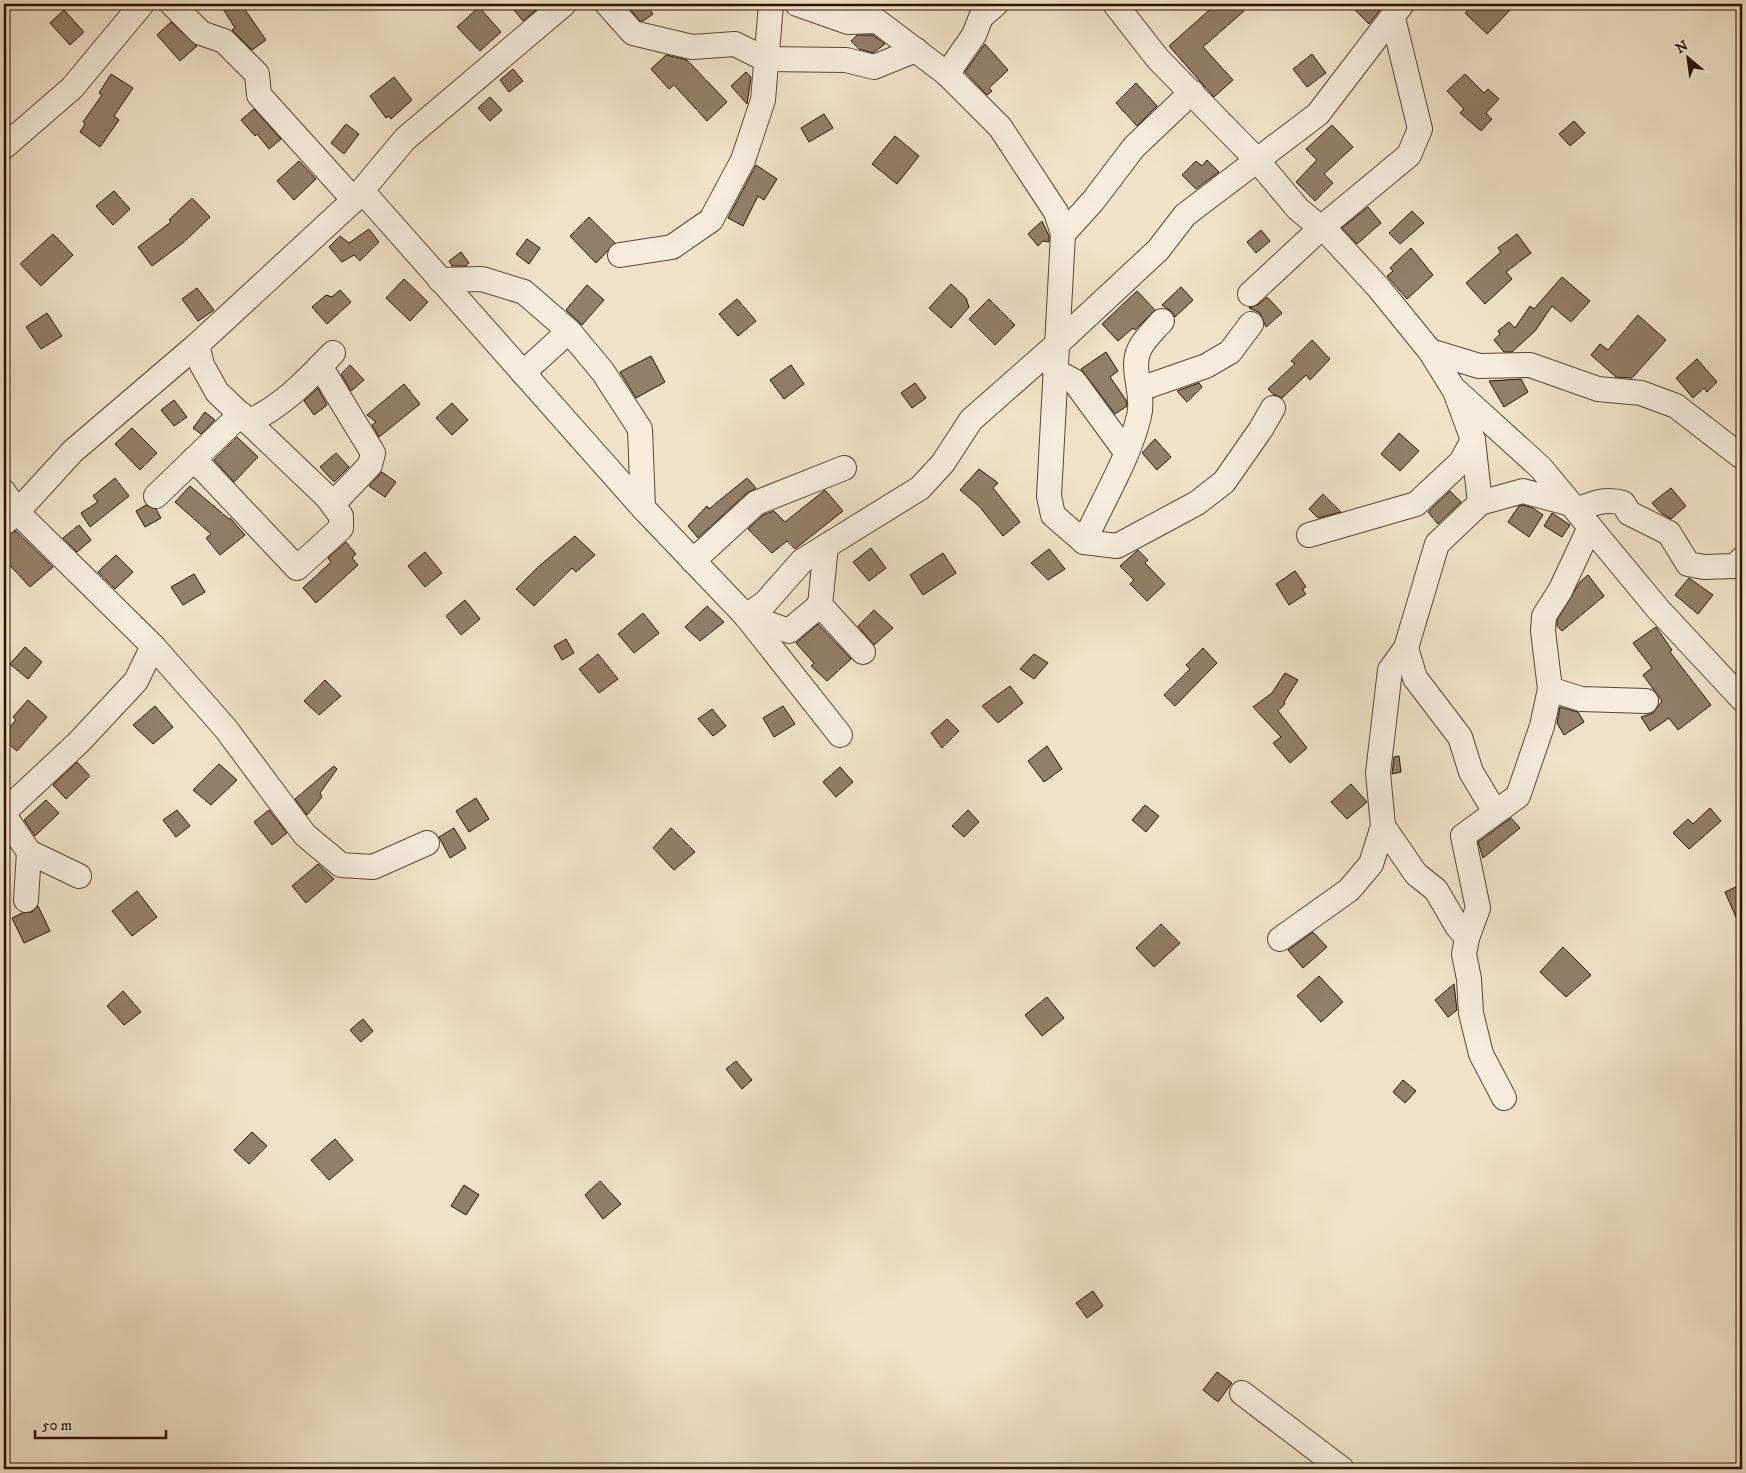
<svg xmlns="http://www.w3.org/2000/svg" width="1746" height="1473" viewBox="0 0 1746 1473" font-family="'IM FELL DW Pica',serif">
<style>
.building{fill:#927f6a;stroke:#2b1203}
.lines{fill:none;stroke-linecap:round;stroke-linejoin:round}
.minor-casing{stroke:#5c4635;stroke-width:26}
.minor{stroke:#f6eddd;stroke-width:24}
</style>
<rect width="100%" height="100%" fill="#f1e3ca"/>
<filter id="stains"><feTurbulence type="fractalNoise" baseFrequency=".004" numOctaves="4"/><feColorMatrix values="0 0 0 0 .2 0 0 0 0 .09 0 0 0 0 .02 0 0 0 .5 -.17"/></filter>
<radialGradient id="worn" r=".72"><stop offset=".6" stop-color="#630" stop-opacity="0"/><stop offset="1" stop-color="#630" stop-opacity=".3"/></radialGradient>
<!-- building -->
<g class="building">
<polygon points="220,4 241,4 266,40 252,50 232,30 235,28"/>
<polygon points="509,4 543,4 523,21"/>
<polygon points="635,4 646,4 653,14 643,21 640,21 629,8"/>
<polygon points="1216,4 1237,4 1244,11 1203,47 1233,80 1214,97 1169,46"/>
<polygon points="1349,4 1385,4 1369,24"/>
<polygon points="1474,4 1516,4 1487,34 1465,13"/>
<polygon points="479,7 501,32 480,51 457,27"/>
<polygon points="64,10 84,32 70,45 50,23"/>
<polygon points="171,22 197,46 180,61 157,35"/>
<polygon points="857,35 873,35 885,44 873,53 859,49 851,41"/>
<polygon points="985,44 1008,70 989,88 992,91 987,95 965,72"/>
<polygon points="1312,54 1326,73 1307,87 1293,69"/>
<polygon points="666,55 687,60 727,102 707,121 674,85 669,89 651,69"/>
<polygon points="513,69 523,81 509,92 500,80"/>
<polygon points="746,72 751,77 747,104 731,86"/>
<polygon points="111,74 133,88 114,116 119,120 100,147 80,132 85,124 83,122 102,95 99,93"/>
<polygon points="1465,74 1484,93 1488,89 1499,99 1486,113 1492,119 1481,131 1460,113 1464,109 1447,91"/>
<polygon points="394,77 412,100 391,119 389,116 386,118 370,96"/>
<polygon points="1136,83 1157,106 1137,126 1116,103"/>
<polygon points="490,97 502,110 490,121 478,108"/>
<polygon points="254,109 281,139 269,149 257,134 255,136 241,120"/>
<polygon points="824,114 833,128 809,142 801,128"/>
<polygon points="1574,121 1585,133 1570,146 1559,134"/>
<polygon points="346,124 359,134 344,154 331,143"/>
<polygon points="1332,125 1353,147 1324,174 1333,183 1315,201 1296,182 1317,160 1306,149"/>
<polygon points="895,136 919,156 897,184 872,164"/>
<polygon points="1207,160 1219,172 1196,189 1182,175 1196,161 1202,166"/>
<polygon points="299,161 316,179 294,200 277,181"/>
<polygon points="756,165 777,179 764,200 758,196 743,226 728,218"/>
<polygon points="114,191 130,209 113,225 96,206"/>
<polygon points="192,198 210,217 184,242 152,266 138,247 171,222 169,220"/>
<polygon points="1368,207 1381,223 1357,244 1342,228"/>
<polygon points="1412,211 1424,223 1400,244 1389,233"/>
<polygon points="589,217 615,243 596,263 570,236"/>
<polygon points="1042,221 1049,236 1049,242 1043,241 1038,246 1028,234"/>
<polygon points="369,229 379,242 360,261 354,255 342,262 329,247 340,236 349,243"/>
<polygon points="1261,230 1270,241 1256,253 1247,242"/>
<polygon points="53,234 73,255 41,286 20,264"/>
<polygon points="1517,234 1531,253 1506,272 1512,279 1485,304 1466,283 1501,252 1498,248"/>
<polygon points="527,239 540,248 529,264 516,254"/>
<polygon points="1411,248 1433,275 1407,299 1387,276 1393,271 1390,268"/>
<polygon points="461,252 469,263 466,266 452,266 449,261"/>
<polygon points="1562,277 1590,301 1571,322 1552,306 1535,331 1512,352 1504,352 1494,340 1500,334 1498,331 1509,322 1515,328 1530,306 1534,309"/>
<polygon points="404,279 428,302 410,321 386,298"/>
<polygon points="951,284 966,298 969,307 951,328 929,308"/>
<polygon points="587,285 604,300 582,325 566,310"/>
<polygon points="1181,287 1193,300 1175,317 1171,311 1162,305"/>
<polygon points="197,288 214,310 198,321 182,299"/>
<polygon points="340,290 351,302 327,324 312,307 326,295 332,297"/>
<polygon points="1137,291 1155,310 1135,330 1133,328 1118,341 1102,324"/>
<polygon points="1267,297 1282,313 1266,327 1260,313 1249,308 1259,304"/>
<polygon points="737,299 756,321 738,336 719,314"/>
<polygon points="989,299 1015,325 995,345 969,319"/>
<polygon points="47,313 62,336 41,349 26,327"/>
<polygon points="1638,315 1666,340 1632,378 1616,377 1591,355 1600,344 1608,350"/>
<polygon points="1312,340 1330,359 1310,380 1306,375 1282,398 1273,394 1268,389 1295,364 1291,361"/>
<polygon points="1106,352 1118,371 1110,377 1126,400 1127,406 1115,414 1081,369"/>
<polygon points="651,356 665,382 636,398 620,372"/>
<polygon points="1697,359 1717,382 1707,392 1704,388 1693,398 1676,378"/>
<polygon points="350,365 364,380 351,391 341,374"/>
<polygon points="791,365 804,384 784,399 770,380"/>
<polygon points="1521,379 1528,392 1504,407 1489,381"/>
<polygon points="915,383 926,398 912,408 901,393"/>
<polygon points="1199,383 1202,387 1187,402 1177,391"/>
<polygon points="404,384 420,404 379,437 372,425 376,422 367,415"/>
<polygon points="318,388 327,405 314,415 304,401"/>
<polygon points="174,400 187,417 174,426 161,410"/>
<polygon points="452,403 468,420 452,435 436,418"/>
<polygon points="205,412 215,420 201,434 193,428"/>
<polygon points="132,428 157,453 140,470 115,444"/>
<polygon points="1399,433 1419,451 1400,471 1381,454"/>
<polygon points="237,437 258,457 234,482 214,460"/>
<polygon points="1155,439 1171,457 1157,470 1142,453"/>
<polygon points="336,453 349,467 334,482 320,467"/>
<polygon points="979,469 998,483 993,488 1020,522 1003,536 979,506 960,490"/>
<polygon points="382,472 396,482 385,497 369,486"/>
<polygon points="115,478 129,496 90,527 81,513 98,502 93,496"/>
<polygon points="747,478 756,488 747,493 698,538 688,526 707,506 709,509"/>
<polygon points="190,486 229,519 230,518 245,535 220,555 206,538 211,534 175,502"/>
<polygon points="1671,488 1686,506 1671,519 1661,513 1652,503"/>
<polygon points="825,490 843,511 795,549 787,541 772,553 748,529 763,515 774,511 785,522"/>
<polygon points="1450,491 1461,502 1438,524 1428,512"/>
<polygon points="1323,494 1341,512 1318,518 1309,509"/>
<polygon points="146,505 156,509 161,518 145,527 136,511"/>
<polygon points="1523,505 1533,508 1543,515 1529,537 1508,522 1519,506"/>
<polygon points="1552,513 1570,525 1562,537 1544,526"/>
<polygon points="79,525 91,540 77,552 63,538"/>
<polygon points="16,531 53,567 30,587 4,559 4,536"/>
<polygon points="575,536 595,555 576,572 572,568 534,606 516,589 538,567"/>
<polygon points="346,542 356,554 352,558 358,565 316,603 303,588 331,562 328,558"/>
<polygon points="871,548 886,568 869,581 853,562"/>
<polygon points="1049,549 1065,569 1048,580 1031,563"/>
<polygon points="1138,550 1148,560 1145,563 1165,584 1147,601 1130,584 1134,580 1120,566"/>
<polygon points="425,552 442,573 425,587 408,566"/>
<polygon points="943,553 956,573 923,595 910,575"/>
<polygon points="116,555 133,572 115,589 98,572"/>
<polygon points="1295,571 1306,587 1302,589 1306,594 1289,605 1276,584"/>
<polygon points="194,574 205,592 183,605 171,587"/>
<polygon points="1588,575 1604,596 1562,631 1557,626 1557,620 1580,582"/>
<polygon points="1689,578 1713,595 1698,614 1675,595"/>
<polygon points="465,600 480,619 461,635 446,616"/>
<polygon points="707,606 724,622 700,641 685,627"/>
<polygon points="874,610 893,628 874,645 858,626"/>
<polygon points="643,613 659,633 634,653 618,634"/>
<polygon points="818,624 851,659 827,681 811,666 814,663 796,643"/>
<polygon points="1656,627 1672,650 1670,652 1711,705 1678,730 1669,718 1650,731 1641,717 1653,713 1662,701 1643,675 1652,668 1633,643"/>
<polygon points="566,639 574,653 562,660 554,646"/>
<polygon points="25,647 42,662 28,679 10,664"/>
<polygon points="1203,648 1217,663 1175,706 1164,695 1190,669 1186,665"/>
<polygon points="598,654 618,679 599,693 579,669"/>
<polygon points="1034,654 1048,663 1034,679 1020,669"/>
<polygon points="1285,673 1298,680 1284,702 1285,704 1278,711 1307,748 1290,763 1273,743 1281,737 1253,707 1272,693"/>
<polygon points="325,680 341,696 319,715 304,701"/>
<polygon points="1010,686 1023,703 998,723 982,706"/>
<polygon points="28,700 47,717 17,751 4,740 4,734 16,720 13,717"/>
<polygon points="155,706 173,727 153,744 133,725"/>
<polygon points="783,706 795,724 774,737 763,718"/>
<polygon points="1560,707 1578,712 1584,722 1564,735 1557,723"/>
<polygon points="712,709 726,726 713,736 698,719"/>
<polygon points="947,719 959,731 942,748 931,733"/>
<polygon points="1047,746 1062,769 1044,782 1028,761"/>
<polygon points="1399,756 1401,772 1392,774 1394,757"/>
<polygon points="77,762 90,776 66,799 53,785"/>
<polygon points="219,764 237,780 211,805 193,790"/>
<polygon points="334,766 337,769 320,793 322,797 307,815 295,799"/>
<polygon points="840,767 853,782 836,797 823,782"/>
<polygon points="1351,784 1367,802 1347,819 1331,802"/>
<polygon points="476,798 489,819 469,832 456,811"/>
<polygon points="46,800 59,813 35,836 24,820"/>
<polygon points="1145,805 1159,816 1146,832 1132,820"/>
<polygon points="1710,808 1721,821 1689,849 1673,833 1688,819 1693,824"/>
<polygon points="177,810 190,826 176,837 163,820"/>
<polygon points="269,810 287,833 272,845 254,822"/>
<polygon points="968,810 979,822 964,837 952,826"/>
<polygon points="1511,818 1520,828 1483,858 1478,842"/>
<polygon points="454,828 466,848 450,858 439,837"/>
<polygon points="671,828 695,852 674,870 653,848"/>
<polygon points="318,864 334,879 306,903 292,886"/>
<polygon points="1742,884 1742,931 1725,892"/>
<polygon points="137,891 157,917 132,936 112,911"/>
<polygon points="38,906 50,931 24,943 12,918 22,913 32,912"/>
<polygon points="1161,924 1180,943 1154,967 1136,948"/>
<polygon points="1313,932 1327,947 1303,968 1288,950"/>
<polygon points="1563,947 1591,975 1566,997 1540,972"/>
<polygon points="1319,976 1343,1002 1321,1022 1297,996"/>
<polygon points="1454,984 1457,1010 1448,1017 1435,1000"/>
<polygon points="123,991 141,1012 124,1025 107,1006"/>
<polygon points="1047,997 1064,1018 1042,1036 1025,1015"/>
<polygon points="363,1019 373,1031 361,1042 350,1030"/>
<polygon points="736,1061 752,1080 742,1089 726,1069"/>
<polygon points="1403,1080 1416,1091 1405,1103 1393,1092"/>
<polygon points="252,1132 267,1146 249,1164 234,1150"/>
<polygon points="335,1139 353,1160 329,1180 311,1160"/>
<polygon points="600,1181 621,1204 603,1219 585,1195"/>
<polygon points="464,1185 479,1195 466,1215 451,1206"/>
<polygon points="1093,1291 1103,1306 1087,1318 1076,1303"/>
<polygon points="1217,1372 1232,1383 1218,1402 1203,1390"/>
</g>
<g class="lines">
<!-- minor casing -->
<g class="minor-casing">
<g id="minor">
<polyline points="172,4 201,33 224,41 257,74 259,95 354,200"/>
<polyline points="607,4 633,33 692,47 735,44 765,59 846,60 874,67 916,50"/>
<polyline points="797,4 848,22 877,21 947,74 1000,127 1056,212 1063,234 1049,496 1053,515 1084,542 1117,546 1197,503 1224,482 1261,429 1273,408"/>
<polyline points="1115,4 1158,59 1256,159 1298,209 1331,236 1378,287 1430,351 1453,388 1541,468 1658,609 1742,699"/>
<polyline points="947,74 974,35 981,17 996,4"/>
<polyline points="4,147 72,88 142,4"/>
<polyline points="363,192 643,508 746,616 840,735"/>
<polyline points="1063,234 1093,201 1134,147 1192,92"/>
<polyline points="620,255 672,247 711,220 743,160 763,100 771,4"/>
<polyline points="440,280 482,279 524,292 569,331 603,372 640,429 643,508"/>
<polyline points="1250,294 1321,228 1409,155 1420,129 1393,18"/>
<polyline points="1430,351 1479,366 1530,365 1598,389 1641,393 1676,406 1742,457"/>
<polyline points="320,366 373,453 370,465 333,504"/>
<polyline points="1055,371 1074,381 1126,452"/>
<polyline points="523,373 569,331"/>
<polyline points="1140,389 1206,366 1230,352 1251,324"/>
<polyline points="1455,391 1473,440 1480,503"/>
<path d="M248,422C283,406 307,380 333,353"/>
<polyline points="194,459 297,568 341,528 341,516 327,497 217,392 202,365 197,345"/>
<polyline points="4,492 17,512 153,646 226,729 305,835 341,865 373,867 427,843"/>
<polyline points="156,496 241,414"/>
<path d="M1577,510C1593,503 1606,498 1623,503L1629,513L1669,533L1688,564L1704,567L1735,566L1742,559"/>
<polyline points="4,523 17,512 73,451 197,345 354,200 405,139 564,4"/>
<polyline points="1309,535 1416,504 1461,462 1473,440"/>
<path d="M1084,542C1101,504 1130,456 1139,416C1145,393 1129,368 1140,348C1145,338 1155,329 1162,321"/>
<polyline points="826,546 820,605 863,652"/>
<polyline points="693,561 756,503 844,468"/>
<polyline points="746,616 765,603 802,561 920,488 943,463 971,420 1056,345 1158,250 1185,215 1318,114 1402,4"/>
<polyline points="746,616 789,631 820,605"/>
<polyline points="1550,689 1581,699 1646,701"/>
<polyline points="4,812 79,742 136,681 153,646"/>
<polyline points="1495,812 1471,772 1460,737 1415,678 1406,648 1437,544 1480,503 1523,491 1571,504"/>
<polyline points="4,815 29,852 26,900"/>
<polyline points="1383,826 1416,874 1436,890 1457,926 1467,938"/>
<polyline points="29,852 79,876"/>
<polyline points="1280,939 1349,890 1371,864 1383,826 1378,773 1390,670 1406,648"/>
<polyline points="1504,1098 1481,1054 1471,1013 1469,979 1464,954 1467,938 1478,908 1463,836 1518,796 1542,726 1550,689 1543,631 1544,616 1560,591 1590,527"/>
<polyline points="1242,1393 1342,1469"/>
</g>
</g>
<!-- minor -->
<use href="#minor" class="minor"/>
</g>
<!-- margin -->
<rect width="1746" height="1473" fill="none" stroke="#f1e3ca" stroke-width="20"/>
<rect x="5" y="5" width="1736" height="1463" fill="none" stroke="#2b1203" stroke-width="2.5"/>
<rect x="10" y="10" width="1726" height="1453" fill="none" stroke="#2b1203"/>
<!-- north arrow -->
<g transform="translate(1688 58) rotate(331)" stroke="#f6eddd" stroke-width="4" paint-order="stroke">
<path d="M0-4L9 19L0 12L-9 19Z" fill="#2b1203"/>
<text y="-8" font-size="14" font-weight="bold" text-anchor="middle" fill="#2b1203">N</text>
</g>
<!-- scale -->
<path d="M35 1430v8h131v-8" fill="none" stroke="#2b1203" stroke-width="2.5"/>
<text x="42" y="1430" font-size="15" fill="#2b1203" stroke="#f6eddd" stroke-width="4" paint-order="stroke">50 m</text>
<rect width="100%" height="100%" filter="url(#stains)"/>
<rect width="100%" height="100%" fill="url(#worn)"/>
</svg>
